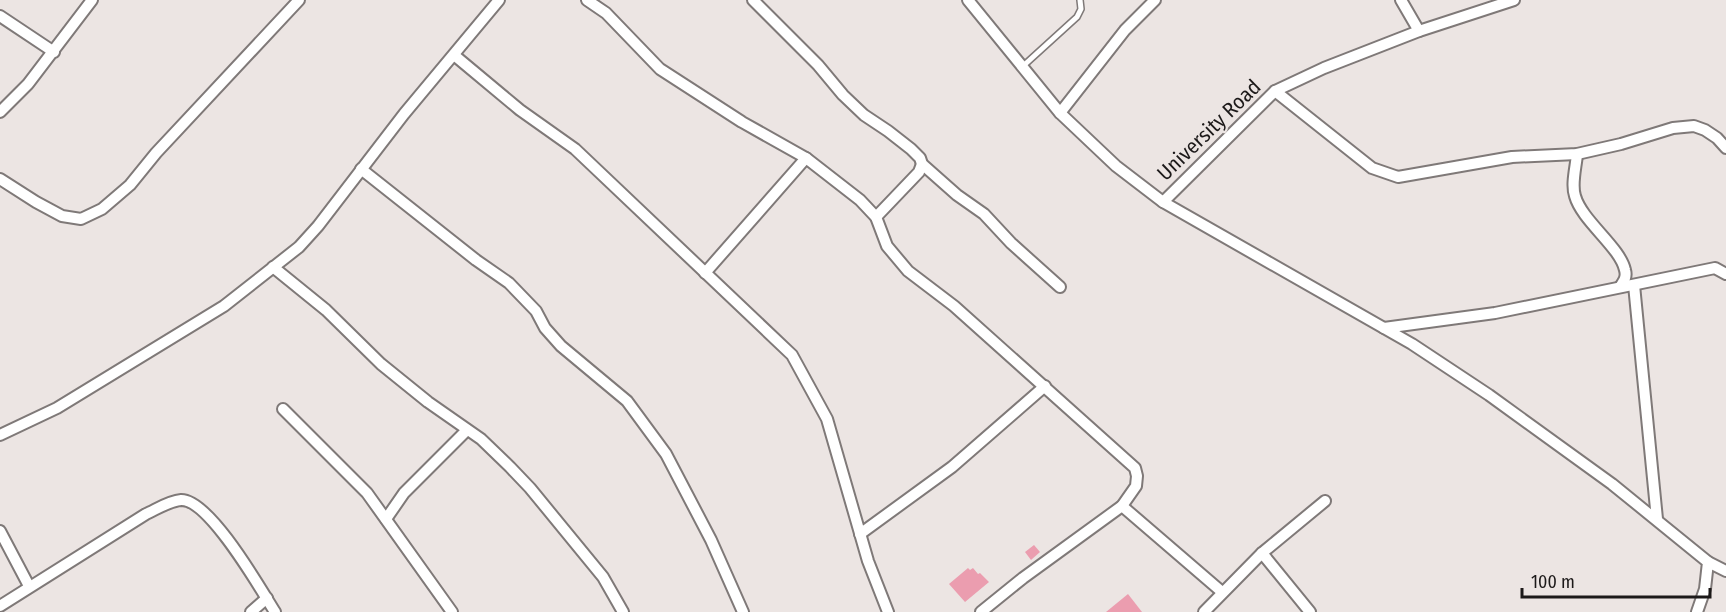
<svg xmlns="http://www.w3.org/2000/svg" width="1726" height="612" viewBox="0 0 1726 612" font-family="'Fira Sans Condensed',sans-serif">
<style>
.building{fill:#eb9daf}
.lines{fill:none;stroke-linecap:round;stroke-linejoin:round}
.lane-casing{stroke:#7f7978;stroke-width:8}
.street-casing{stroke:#7f7978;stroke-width:14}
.lane{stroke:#fff;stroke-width:5}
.street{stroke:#fff;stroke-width:10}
.labels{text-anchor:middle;stroke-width:4.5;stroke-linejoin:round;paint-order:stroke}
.street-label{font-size:21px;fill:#1c1919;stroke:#ece5e3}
</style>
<rect width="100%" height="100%" fill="#ece5e3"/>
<!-- building -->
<g class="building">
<polygon points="1034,545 1040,552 1031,560 1025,552"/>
<polygon points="968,568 970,570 973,568 978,574 980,573 989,582 965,602 949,584"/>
<polygon points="1128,594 1142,612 1106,612"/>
</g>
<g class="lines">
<!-- lane casing -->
<g class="lane-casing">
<polyline id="lane" points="1022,67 1077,17 1081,9 1080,0"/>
</g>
<!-- street casing -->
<g class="street-casing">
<g id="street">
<polyline points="587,0 606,13 660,69 742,122 806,158 860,200 876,217 887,246 908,271 954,306 1135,468 1137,476 1136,486 1122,506 1023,578 981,612"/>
<polyline points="753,0 818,65 843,95 864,115 888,131 911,149 920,158 922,164 957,195 984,214 1011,243 1060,287"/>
<polyline points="968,0 1060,113 1116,166 1163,202 1275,91 1324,68 1419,31 1514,0"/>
<polyline points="1401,0 1419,31"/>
<polyline points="0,16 54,52"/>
<polyline points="454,55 520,110 575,149 792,355 827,419 868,561 888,612"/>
<polyline points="1275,91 1372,168 1398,177 1512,157 1577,154 1621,144 1673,128 1694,126 1705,130 1717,138 1726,148"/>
<polyline points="0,112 28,84 92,0"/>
<polyline points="1060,113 1125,30 1155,0"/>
<path d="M1577,154C1576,167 1571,184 1575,196C1582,221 1620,247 1625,270C1627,277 1624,281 1620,287"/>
<polyline points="361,169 476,260 509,283 536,311 545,328 561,346 627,401 666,454 711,540 743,612"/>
<polyline points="0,179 36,202 62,216 81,219 102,209 130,185 156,153 299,0"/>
<polyline points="1163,202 1412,344 1489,395 1612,484 1708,562 1705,589 1697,612"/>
<polyline points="876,217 919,172 922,164"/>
<polyline points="273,267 326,310 381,364 428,402 481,439 510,467 530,488 603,577 623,612"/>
<polyline points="705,273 806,158"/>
<polyline points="1634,285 1657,519"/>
<polyline points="1384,328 1495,313 1715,268 1726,274"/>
<polyline points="283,409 367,493 452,612"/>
<polyline points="0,435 57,408 224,306 299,247 318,226 404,114 499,0"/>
<polyline points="1122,506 1222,592"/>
<polyline points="386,519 404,493 467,430"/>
<polyline points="0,531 29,586"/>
<polyline points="860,534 952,467 1045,386"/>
<polyline points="1262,553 1310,612"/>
<polyline points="1708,562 1726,571"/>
<path d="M0,606L146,514C157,509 169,501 181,500C209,499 260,588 275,612"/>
<polyline points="251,612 267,598"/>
<polyline points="1204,612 1262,553 1325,501"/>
</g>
</g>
<!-- lane -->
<use href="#lane" class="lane"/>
<!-- street -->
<use href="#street" class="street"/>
</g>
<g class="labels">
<!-- street labels -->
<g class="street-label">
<text transform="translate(1209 130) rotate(-44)" y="7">University Road</text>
</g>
</g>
<!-- scale -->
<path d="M1522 588v9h188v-9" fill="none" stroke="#1c1919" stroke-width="3"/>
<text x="1531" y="588" font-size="18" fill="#1c1919" stroke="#ece5e3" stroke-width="4.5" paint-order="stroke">100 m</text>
</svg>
